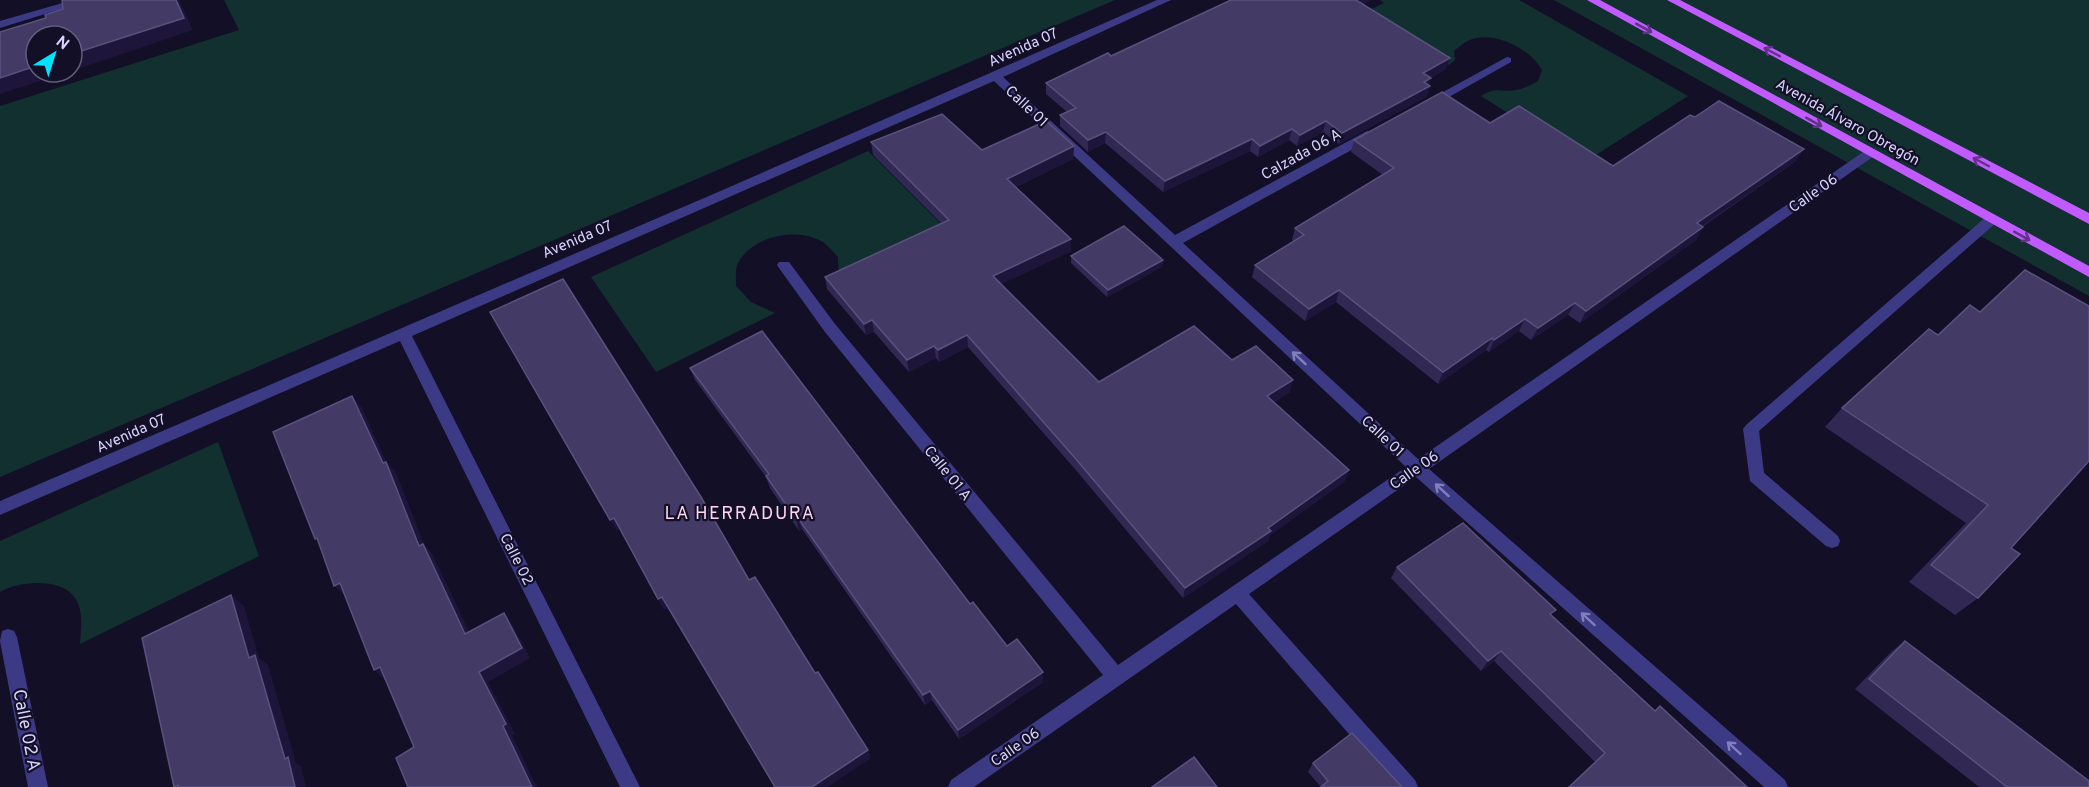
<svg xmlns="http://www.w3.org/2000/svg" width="2089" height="787" viewBox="0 0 2089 787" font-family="Overpass,sans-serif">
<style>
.green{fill:#12302f}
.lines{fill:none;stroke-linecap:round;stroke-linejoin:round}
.service{fill:#3d3a85;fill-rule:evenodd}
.minor{fill:#3d3a85;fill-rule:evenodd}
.primary{fill:#c25bff;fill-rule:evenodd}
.wall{fill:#312854}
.shaded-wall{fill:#1d163a}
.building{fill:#433a66;stroke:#5a527e;stroke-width:1.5}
.oneway{stroke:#623188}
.oneway2{stroke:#837fbc}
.labels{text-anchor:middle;stroke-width:4.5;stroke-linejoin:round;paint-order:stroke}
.street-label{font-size:15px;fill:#d9d4ff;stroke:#130f26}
.quarter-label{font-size:18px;letter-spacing:1.5px;fill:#ffd6f0;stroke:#130f26}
.near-street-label{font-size:18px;fill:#d9d4ff;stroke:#130f26}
</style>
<rect width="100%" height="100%" fill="#130f26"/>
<!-- green -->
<g class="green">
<polygon points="224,0 1115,0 0,477 0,106 239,30"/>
<path d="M1380,0H1519L1688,96L1585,162L1481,96C1498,86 1499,93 1515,90C1523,89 1531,85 1538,81L1542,70C1530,48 1490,28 1466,42C1462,44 1458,48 1454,51L1455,60L1449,65L1365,12L1384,3Z"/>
<polygon points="1554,0 2089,0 2089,296"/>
<path d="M868,151L945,228L839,281L838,257C833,252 827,244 821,241C796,227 752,236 738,263C735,269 736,279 736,286L751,302L775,313L656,372L591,277Z"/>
<path d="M218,442L259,556L80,644C81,629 84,611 75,598C62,577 18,581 0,592V541Z"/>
</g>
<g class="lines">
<!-- service -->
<polygon class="service" points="1992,214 1997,216 1999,219 1997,222 1759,431 1764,473 1838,536 1840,541 1838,546 1832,548 1826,546 1750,481 1743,429 1746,425 1987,216"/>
<!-- minor -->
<g class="minor">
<polygon points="73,0 90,0 0,28 0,21"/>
<polygon points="1157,0 1171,0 1003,77 1175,235 1367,131 1375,131 1377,134 1375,137 1183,243 1418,459 1866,150 1874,150 1876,153 1874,156 1429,469 1785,780 1788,787 1764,787 1416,477 1249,594 1415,780 1418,787 1395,787 1236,604 974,787 948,787 951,780 1103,675 825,332 779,268 777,265 779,262 789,262 835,324 1118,665 1406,467 994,81 412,336 640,787 620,787 400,341 0,515 0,501 725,189"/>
<polygon points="1507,57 1511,58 1511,62 1433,106 1429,107 1423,103"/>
<polygon points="8,629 14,631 17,637 48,787 28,787 0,641 2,631"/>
</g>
<!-- primary -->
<g class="primary">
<polygon points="1587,0 1600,0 2089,266 2089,277"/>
<polygon points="1667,0 1680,0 2089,213 2089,224"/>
</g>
</g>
<!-- wall -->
<g class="wall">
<polygon points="1371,0 1363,4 1446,69 1430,78 1429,85 1430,86 1426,97 1339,144 1323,132 1297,146 1289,140 1258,157 1250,151 1163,192 1105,143 1088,152 1060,126 1060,115 1067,112 1046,94 1046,83 1111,56"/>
<polygon points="1695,117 1796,161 1702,227 1703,227 1696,240 1580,323 1568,315 1531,340 1519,331 1489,352 1486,350 1438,384 1336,302 1305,321 1252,277 1255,265 1294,242 1292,240 1295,228 1383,175 1351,152 1354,140 1490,123 1613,166"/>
<polygon points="871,142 982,150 1074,146 1073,159 1016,187 1071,251 1001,284 1099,382 1232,360 1290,392 1274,402 1345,481 1270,535 1268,541 1183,598 1075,469 968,347 939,362 936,358 909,372 874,332 866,335 827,289 825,277 942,224 873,155"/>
<polygon points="1071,256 1163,260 1162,267 1107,297 1071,263"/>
<polygon points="1938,335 2011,548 1978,598 1955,615 1909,582 1966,523 1825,427 1842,408"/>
<polygon points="690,368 970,604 1007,646 1043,682 959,739 932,700 925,705 802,529 799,531 770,488 766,477 695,380"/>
<polygon points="1397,567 1551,616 1655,711 1595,762 1494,661 1481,671 1391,578"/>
<polygon points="1905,641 2089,787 1979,787 1855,689 1891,652"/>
<polygon points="1313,763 1402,787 1321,787 1308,772"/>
</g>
<!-- shaded-wall -->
<g class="shaded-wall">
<polygon points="176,0 179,0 193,30 72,71 72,54"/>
<polygon points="1354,0 1371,0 1351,10"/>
<polygon points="1450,58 1446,69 1419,84 1423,73"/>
<polygon points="36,66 36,72 68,72 0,94 0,78"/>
<polygon points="1431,78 1428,87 1430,86 1426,97 1339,144 1342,133"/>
<polygon points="1326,121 1323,132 1297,146 1300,135"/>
<polygon points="1292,129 1289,140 1258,157 1260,146"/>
<polygon points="1106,132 1105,143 1088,152 1088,140"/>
<polygon points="1252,139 1250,151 1163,192 1165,181"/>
<polygon points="1074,146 1073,159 1008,191 1007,179"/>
<polygon points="1804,149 1796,161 1689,235 1697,223"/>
<polygon points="1703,227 1696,240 1580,323 1586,311"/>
<polygon points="1071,239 1071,251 993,288 993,276"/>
<polygon points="1163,260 1162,267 1107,297 1108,290"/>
<polygon points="1339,290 1336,302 1305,321 1309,309"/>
<polygon points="1575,303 1568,315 1531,340 1538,328"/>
<polygon points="1525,319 1519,331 1489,352 1494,340"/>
<polygon points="872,320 874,332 866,335 864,324"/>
<polygon points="967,335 968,347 939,362 938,350"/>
<polygon points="1492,338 1486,350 1438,384 1443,372"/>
<polygon points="934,346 936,358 909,372 907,360"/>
<polygon points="1293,380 1290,392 1265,407 1267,396"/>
<polygon points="352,396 362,408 387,463 396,473 424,544 433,555 475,644 465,634 419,546 383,463"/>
<polygon points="1349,470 1345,481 1270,535 1268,541 1183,598 1185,588"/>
<polygon points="614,518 620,529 617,531 610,520"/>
<polygon points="798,518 802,529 799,531 796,519"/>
<polygon points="340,583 345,596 334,586"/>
<polygon points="231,595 244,606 259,658 268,665 296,763 301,766 306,787 295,787 249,658"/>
<polygon points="662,597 668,608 664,610 658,599"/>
<polygon points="504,613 512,624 530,658 488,682 515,734 512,735 537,787 532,787 503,726 479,672"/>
<polygon points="1501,651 1494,661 1481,671 1488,661"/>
<polygon points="380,667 391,677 385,680 374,670"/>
<polygon points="1043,672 1043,682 959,739 958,730"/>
<polygon points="930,691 932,700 925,705 923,695"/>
<polygon points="868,750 871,758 828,787 812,787"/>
</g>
<!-- building -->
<g class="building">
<polygon points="62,0 176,0 184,18 72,54 72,36 36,36 36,66 0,78 0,32 46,18 45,15 63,9"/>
<polygon points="1231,0 1356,0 1450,58 1423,73 1431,78 1424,82 1430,86 1342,133 1326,121 1300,135 1292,129 1260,146 1252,139 1165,181 1106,132 1088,140 1060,115 1076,108 1046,83 1108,53 1111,56"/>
<polygon points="1442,92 1490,123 1519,106 1613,166 1690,115 1695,117 1719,101 1804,149 1697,223 1703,227 1586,311 1575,303 1538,328 1525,319 1494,340 1492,338 1443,372 1339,290 1309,309 1255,265 1304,235 1295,228 1394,168 1354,140"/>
<polygon points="942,114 982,150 1046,121 1074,146 1007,179 1071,239 993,276 1099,382 1194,326 1232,360 1256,346 1293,380 1267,396 1349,470 1268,528 1271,531 1185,588 1075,458 967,335 938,350 934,346 907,360 872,320 864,324 825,277 949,220 871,142"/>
<polygon points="1124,226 1163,260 1108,290 1071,256"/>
<polygon points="2025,270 2089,306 2089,461 2011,548 2020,554 1978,598 1931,565 1988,505 1842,408 1929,329 1938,335 1970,305 1980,312"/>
<polygon points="563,279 701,497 749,580 755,577 815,673 818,672 868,750 812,787 775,787 662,597 658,599 614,518 610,520 490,312"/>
<polygon points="762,331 970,604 973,602 1007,646 1017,639 1043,672 958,730 930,691 923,695 798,518 796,519 766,476 769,474 690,368"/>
<polygon points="352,396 383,463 386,462 419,546 423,544 465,634 504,613 522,648 479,672 506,724 503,726 532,787 408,787 396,758 414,747 380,667 374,670 340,583 334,586 317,538 315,539 273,432"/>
<polygon points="1463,523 1556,610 1550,614 1655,711 1660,706 1747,787 1569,787 1605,753 1501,651 1488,661 1397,567"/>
<polygon points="231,595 249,658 255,655 285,759 288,757 295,787 178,787 178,785 174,787 142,638"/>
<polygon points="1905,641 2089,781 2089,787 2007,787 1869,679"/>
<polygon points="1352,733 1402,787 1321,787 1328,781 1313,763"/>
<polygon points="1194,757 1217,787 1152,787"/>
</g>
<!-- one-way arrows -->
<defs><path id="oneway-shaft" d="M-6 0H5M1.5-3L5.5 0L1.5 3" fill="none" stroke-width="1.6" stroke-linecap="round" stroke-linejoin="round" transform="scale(1.5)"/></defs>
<g class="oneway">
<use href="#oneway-shaft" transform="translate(1644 28) rotate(29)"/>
<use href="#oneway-shaft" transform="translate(1772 52) rotate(-152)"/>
<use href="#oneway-shaft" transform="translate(1814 122) rotate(29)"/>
<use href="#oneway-shaft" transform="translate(1981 162) rotate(-152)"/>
<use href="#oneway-shaft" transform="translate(2022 236) rotate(29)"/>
</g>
<g class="oneway2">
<use href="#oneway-shaft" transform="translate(1299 358) rotate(-137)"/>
<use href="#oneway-shaft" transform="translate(1442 490) rotate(-138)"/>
<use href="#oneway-shaft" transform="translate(1588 619) rotate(-138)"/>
<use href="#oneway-shaft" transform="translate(1734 748) rotate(-138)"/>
</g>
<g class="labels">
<!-- street labels -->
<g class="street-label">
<text transform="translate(1023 47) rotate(-24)" y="5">Avenida 07</text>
<text transform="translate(1027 106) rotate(43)" y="5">Calle 01</text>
<text transform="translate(1848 122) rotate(29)" y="5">Avenida Álvaro Obregón</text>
<text transform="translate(1301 154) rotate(-29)" y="5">Calzada 06 A</text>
<text transform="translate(1813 193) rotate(-35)" y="5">Calle 06</text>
<text transform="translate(577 239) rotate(-23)" y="5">Avenida 07</text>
<text transform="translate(131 433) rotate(-24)" y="5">Avenida 07</text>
<text transform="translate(1383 436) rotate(43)" y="5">Calle 01</text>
<text transform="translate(1414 470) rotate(-35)" y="5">Calle 06</text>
<text transform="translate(948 473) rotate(51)" y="5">Calle 01 A</text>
<text transform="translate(517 559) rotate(63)" y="5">Calle 02</text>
<text transform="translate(1015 747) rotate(-35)" y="5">Calle 06</text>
</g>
<!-- quarter labels -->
<g class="quarter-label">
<text x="740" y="519">LA HERRADURA</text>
</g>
<!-- near-street labels -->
<g class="near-street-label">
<text transform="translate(27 730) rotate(79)" y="6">Calle 02 A</text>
</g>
</g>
<!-- north arrow -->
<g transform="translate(54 54) rotate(38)"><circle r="28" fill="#130f26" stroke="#625e7d" stroke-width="1.5"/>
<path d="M0-4.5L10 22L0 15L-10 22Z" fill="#00e5ff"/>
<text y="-9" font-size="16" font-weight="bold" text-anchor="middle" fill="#d9d4ff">N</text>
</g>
</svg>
